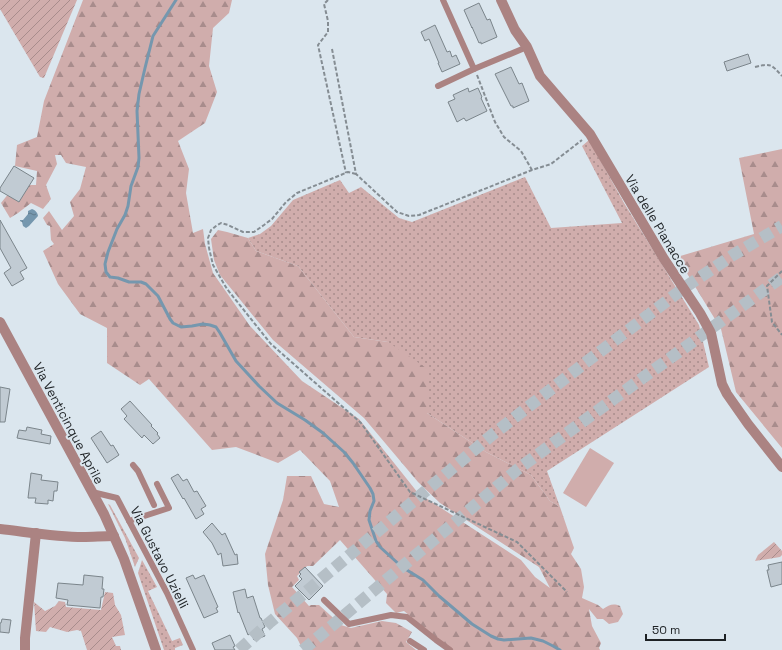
<svg xmlns="http://www.w3.org/2000/svg" width="782" height="650" viewBox="0 0 782 650" font-family="'Space Grotesk',sans-serif">
<style>
.grass{fill:url(#grass-dots)}
.forest{fill:url(#forest-firs)}
.garden{fill:url(#garden-furrows)}
.pitch{fill:#d0adac}
.water{fill:url(#water-ripples)}
.lines{fill:none;stroke-linecap:round;stroke-linejoin:round}
.stream{stroke:#7597ae;stroke-width:3}
.building{fill:#c1cbd3;stroke:#7b858b}
.highway-tunnel{stroke:#b5bfc6;stroke-width:12;stroke-dasharray:12 6;stroke-linecap:butt}
.path{stroke:#858d93;stroke-width:2;stroke-dasharray:4 2;stroke-linecap:butt}
.lane{stroke:#ab8382;stroke-width:6}
.street{stroke:#ab8382;stroke-width:10}
.labels{text-anchor:middle;stroke-width:4;stroke-linejoin:round;paint-order:stroke}
.street-label{font-size:13px;fill:#1d2124;stroke:#dbe6ee}
</style>
<defs>
<pattern id="grass-dots" width="8" height="8" patternUnits="userSpaceOnUse"><rect width="8" height="8" fill="#d0adac"/><path d="M2 2h.1M6 6h.1" fill="none" stroke="#a88c8c" stroke-width="1.8" stroke-linecap="round"/></pattern>
<pattern id="forest-firs" width="22" height="20" patternUnits="userSpaceOnUse"><rect width="22" height="20" fill="#d0adac"/><path d="M5 1l3.5 6h-7zM16 11l3.5 6h-7z" fill="#a88c8c"/></pattern>
<pattern id="garden-furrows" width="10" height="10" patternUnits="userSpaceOnUse"><rect width="10" height="10" fill="#d0adac"/><path d="M-1 1l2-2M0 10L10 0M9 11l2-2" fill="none" stroke="#a88c8c"/></pattern>
<pattern id="water-ripples" width="26" height="14" patternUnits="userSpaceOnUse"><rect width="26" height="14" fill="#7597ae"/><path d="M2 4q2-2 4 0t4 0M15 11q2-2 4 0t4 0" fill="none" stroke="#5f7b8d"/></pattern>
</defs>
<rect width="100%" height="100%" fill="#dbe6ee"/>
<!-- grass -->
<g class="grass">
<polygon points="589,140 624,203 699,325 709,367 547,471 560,507 550,501 531,475 486,452 427,413 388,342 354,337 298,266 256,251 248,238 260,234 271,226 293,200 340,180 349,193 361,187 399,218 412,222 525,177 551,228 622,223 582,146"/>
<polygon points="108,504 110,505 139,558 135,567 125,538"/>
<polygon points="142,560 157,587 148,591 172,641 180,638 183,645 175,648 175,650 164,650 138,573"/>
</g>
<!-- forest -->
<g class="forest">
<path d="M83,0H232L229,13L213,28L209,66L217,92L205,123L178,141L189,169L186,193L193,233L203,229L205,244L213,273L250,326L302,381L359,419L418,493L521,560L535,577L550,588L539,567L440,503L418,482L364,418L273,340L220,275L214,260L211,239L218,230L227,232L248,238L256,251L298,266L354,337L388,342L429,370L427,413L486,452L531,475L550,501L560,507L574,548L571,554L581,569L584,587L582,598L598,605L603,609C609,605 613,603 620,606L623,614L618,622L609,624L603,619H597L589,609L592,626L601,643L599,648L600,650H451L404,611L396,613L386,603L387,594L340,540L313,566H307L297,576L299,580L292,587L309,606L311,605H319L341,625L351,628L382,621L396,623L412,632L406,642L416,650H303L297,638L275,614L268,585L265,554L283,500L287,476H311L324,504L339,507L330,481L300,450L278,463L236,447L212,450L149,379L140,385L107,363V328L80,314L58,284L43,251L54,244L51,240L50,226L47,225L43,218L49,211L62,230L74,216L70,202L80,189L86,167L66,163L61,155H55L57,164L46,185L51,199L43,209L31,203L18,213L10,218L1,203L9,193L21,185H36L37,171L15,166L17,145L37,137L44,101Z"/>
<polygon points="782,149 782,448 736,392 721,329 677,257 754,234 739,158"/>
</g>
<!-- garden -->
<g class="garden">
<polygon points="0,0 77,0 44,78 40,77 0,9"/>
<polygon points="774,542 782,551 782,555 780,557 755,561 758,555"/>
<polygon points="105,592 113,593 115,605 121,615 125,635 112,637 116,646 120,646 121,650 87,650 81,631 77,630 67,632 50,627 46,632 36,631 34,602 45,611 55,606 59,601 65,602 66,607 101,610"/>
</g>
<!-- pitch -->
<polygon class="pitch" points="590,448 614,463 586,507 563,493"/>
<!-- water -->
<path class="water" d="M32,209C35,210 38,213 38,216L29,226L26,228L23,226L22,222L20,221V220H23L28,214V211Z"/>
<g class="lines">
<!-- stream -->
<polyline class="stream" points="176,0 153,36 145,68 139,94 137,111 139,158 138,167 131,186 128,206 125,215 117,229 108,252 105,264 106,272 110,277 118,278 129,282 141,282 146,284 158,296 170,319 173,323 181,327 192,326 203,324 210,325 216,327 220,333 236,361 259,386 277,403 305,420 323,433 344,452 353,463 370,488 373,494 374,501 370,511 369,520 376,541 380,547 402,567 423,580 439,596 472,624 491,636 498,639 504,640 531,638 543,641 553,646 560,650"/>
</g>
<!-- building -->
<g class="building">
<polygon points="479,3 487,20 490,19 497,37 481,44 481,42 479,43 472,27 472,28 464,10"/>
<polygon points="435,25 447,52 450,51 452,57 456,55 460,64 442,72 438,63 439,63 429,39 425,41 421,32"/>
<polygon points="748,54 751,63 727,71 724,62"/>
<polygon points="511,67 519,84 522,83 529,101 513,108 513,106 511,106 495,74"/>
<polygon points="468,88 469,92 478,88 482,97 481,98 487,111 466,121 464,118 457,122 448,102 455,99 453,95"/>
<polygon points="14,166 34,178 19,202 0,191 0,188"/>
<polygon points="0,220 27,268 20,272 24,279 12,286 4,273 11,268 0,248"/>
<polygon points="0,387 10,389 5,422 0,422"/>
<polygon points="130,401 152,425 151,426 158,433 157,434 160,438 153,444 144,435 142,438 124,419 127,416 121,409"/>
<polygon points="27,427 42,430 41,434 51,436 50,444 17,438 19,430 26,431"/>
<polygon points="101,431 111,446 113,445 119,455 107,463 91,438"/>
<polygon points="31,473 42,475 41,480 58,482 57,491 54,491 53,501 48,500 48,504 35,503 36,498 28,498"/>
<polygon points="178,474 183,481 187,479 194,492 197,491 206,506 201,509 204,514 196,519 184,498 183,499 171,478"/>
<polygon points="212,523 222,535 225,533 235,555 237,554 238,564 223,566 221,553 218,555 212,543 203,532"/>
<polygon points="782,562 782,584 771,587 767,570 769,570 768,565"/>
<polygon points="305,567 323,586 309,600 295,586 302,579 299,576 301,574 299,572"/>
<polygon points="84,575 103,577 102,589 104,589 103,597 101,597 100,608 67,605 68,600 56,598 58,583 83,585"/>
<polygon points="193,575 195,579 204,575 218,607 216,608 218,612 204,618 186,578"/>
<polygon points="245,589 247,598 253,596 260,618 261,618 265,627 262,629 265,636 254,640 251,633 248,635 239,612 238,613 233,592"/>
<polygon points="2,619 11,620 9,633 0,632 0,623 1,623"/>
<polygon points="230,635 235,646 233,647 235,650 215,650 212,643"/>
</g>
<g class="lines">
<!-- highway-tunnel -->
<g class="highway-tunnel">
<polyline points="239,650 269,623 492,435 585,363 684,288 733,255 782,226"/>
<polyline points="303,650 518,469 615,398 782,277"/>
</g>
<!-- path -->
<g class="path">
<polyline points="328,0 324,4 328,21 328,32 318,45 346,173"/>
<polyline points="332,49 356,174 397,212 409,216 419,215 532,170 551,164 582,140"/>
<path d="M755,67C771,63 771,64 782,76"/>
<polyline points="477,75 495,122 504,137 521,151 532,170"/>
<polyline points="356,174 348,172 297,193 286,202 272,219 264,225 254,232 243,232 228,225 221,223 216,226 211,230 208,238 209,248 213,265 227,289 271,344 361,423 410,492 517,542 567,592"/>
<polyline points="782,271 767,286 772,322 782,335"/>
</g>
<!-- lane -->
<g class="lane">
<polyline points="443,0 474,69 527,47"/>
<polyline points="438,86 474,69"/>
<polyline points="133,465 138,471 154,505"/>
<polyline points="92,492 117,498 167,593 193,650"/>
<polyline points="129,521 169,508 157,484"/>
<polyline points="324,600 349,624 391,615 407,617 436,640 450,650"/>
<polyline points="410,641 424,650"/>
</g>
<!-- street -->
<g class="street">
<polyline points="501,0 515,30 527,47 540,76 590,134 664,259 700,313 711,333 722,384 727,394 748,424 782,467"/>
<polyline points="0,322 104,514 124,559 156,650"/>
<path d="M0,529C27,532 56,537 83,537C93,537 103,536 114,536"/>
<polyline points="25,650 25,638 36,533"/>
</g>
</g>
<g class="labels">
<!-- street labels -->
<g class="street-label">
<text transform="translate(658 224) rotate(59)" y="5">Via delle Pianacce</text>
<text transform="translate(69 423) rotate(62)" y="5">Via Venticinque Aprile</text>
<text transform="translate(160 557) rotate(63)" y="5">Via Gustavo Uzielli</text>
</g>
</g>
<!-- scale -->
<path d="M646 634v6h79v-6" fill="none" stroke="#1d2124" stroke-width="2"/>
<text x="652" y="634" font-size="12" fill="#1d2124" stroke="#dbe6ee" stroke-width="3" paint-order="stroke">50 m</text>
</svg>
